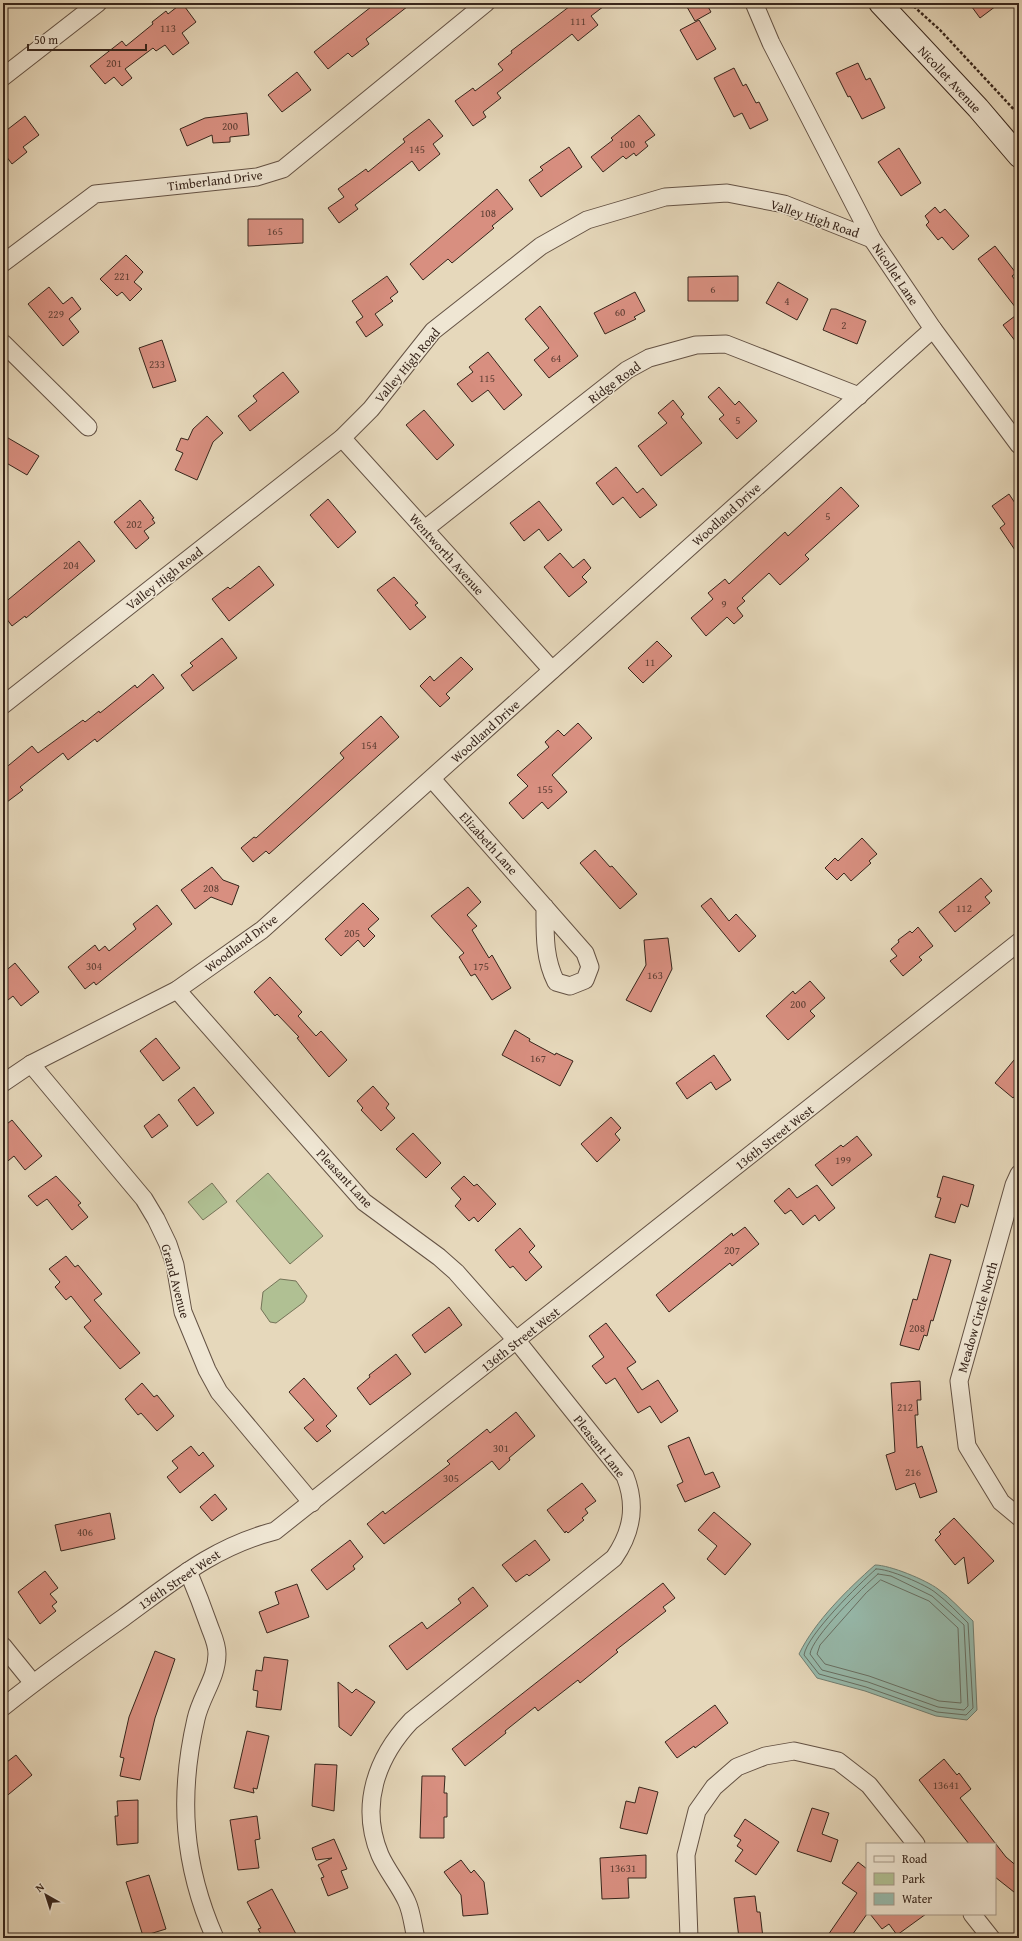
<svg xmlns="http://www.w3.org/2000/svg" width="1022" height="1941" viewBox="0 0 1022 1941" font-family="'Gentium Book Plus',serif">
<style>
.green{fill:#b0c093;stroke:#747358}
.water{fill:#97baac;stroke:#717f72}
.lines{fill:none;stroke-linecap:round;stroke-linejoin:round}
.shore{stroke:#687064;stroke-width:1}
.building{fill:#d88f80;stroke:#38261c}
.minor-casing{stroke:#645244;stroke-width:19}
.secondary-casing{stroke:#38261c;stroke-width:24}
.path{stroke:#38261c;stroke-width:2.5;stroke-dasharray:3 2;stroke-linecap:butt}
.minor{stroke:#efe6d3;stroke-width:17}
.secondary{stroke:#efe6d3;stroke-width:22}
.labels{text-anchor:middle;stroke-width:3;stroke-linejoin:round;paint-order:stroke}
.number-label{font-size:11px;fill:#604035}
.street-label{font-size:13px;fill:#38261c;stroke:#efe6d3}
</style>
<rect width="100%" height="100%" fill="#e6d8bb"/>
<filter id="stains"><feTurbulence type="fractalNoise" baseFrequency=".005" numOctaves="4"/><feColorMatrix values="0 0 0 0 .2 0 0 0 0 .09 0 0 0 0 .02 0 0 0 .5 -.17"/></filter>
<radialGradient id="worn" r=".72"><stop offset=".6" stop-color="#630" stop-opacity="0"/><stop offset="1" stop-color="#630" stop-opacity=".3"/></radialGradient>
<!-- green -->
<g class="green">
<polygon points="268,1173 323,1236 290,1264 236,1201"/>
<polygon points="212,1183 227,1202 203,1220 188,1202"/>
<polygon points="280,1279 296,1281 307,1296 304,1302 276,1323 270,1322 261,1309 263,1292"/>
</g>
<!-- water -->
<path class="water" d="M875,1565C890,1565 926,1580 938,1589C951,1598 961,1610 973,1621L977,1710L967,1720L936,1716L865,1691L817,1678L799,1654C815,1621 848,1589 875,1565Z"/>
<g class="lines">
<!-- shore -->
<g class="shore">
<path d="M876,1569C887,1568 927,1585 936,1593C948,1602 958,1613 968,1623L973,1708L966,1715L937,1712L866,1687L819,1674L804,1655C807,1635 859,1584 876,1569Z"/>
<path d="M878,1574L891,1576L932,1596L964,1625L968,1706L964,1710L938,1707L868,1682L822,1670L810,1654C812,1637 863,1587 878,1574Z"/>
<polygon points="881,1580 929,1601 958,1628 961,1703 939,1701 869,1676 825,1664 817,1654 820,1645 866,1593"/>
</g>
</g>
<!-- building -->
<g class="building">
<polygon points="182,3 196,22 182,33 189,43 173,55 165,45 156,51 153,48 125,69 132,78 122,86 114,77 105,84 90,66 122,41 126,46 153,24 152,22 166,11 168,14"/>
<polygon points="376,3 412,3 366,39 369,44 352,57 348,53 328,69 314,52"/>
<polygon points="574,3 608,3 591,16 598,25 578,41 572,34 497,93 501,98 483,112 486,117 473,126 455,101 473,88 475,91 503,70 498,64 512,53 511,51"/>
<polygon points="694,3 706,3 711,12 695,21 687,7"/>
<polygon points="969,3 1000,3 980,18"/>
<polygon points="699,20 716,49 697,60 680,30"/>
<polygon points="858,63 866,80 870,78 885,108 862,119 850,96 848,97 836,73"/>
<polygon points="734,68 743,86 746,84 756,103 759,102 768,120 750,129 742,113 734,117 714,78"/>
<polygon points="297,72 311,90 282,112 268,95"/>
<polygon points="247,113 249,135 230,137 230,142 213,143 212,135 187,146 180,129 205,118"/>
<polygon points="639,115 655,135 645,142 648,146 636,156 634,153 626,159 623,156 603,172 591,157 613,140 611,138"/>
<polygon points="25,116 39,135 23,147 27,152 12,164 3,152 3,133"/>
<polygon points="429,119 443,136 433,144 440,154 419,171 412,161 355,205 358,209 339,223 328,208 344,197 338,189 366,169 368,172 405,142 403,139"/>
<polygon points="569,147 582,167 541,197 529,180 543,170 540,167"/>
<polygon points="899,148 921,183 901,196 878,162"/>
<polygon points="497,189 513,209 492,226 494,228 452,263 448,259 423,280 410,264"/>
<polygon points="935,207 940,213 945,209 969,236 953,250 942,237 938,240 926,225 929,222 925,216"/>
<polygon points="248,219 303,219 303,243 248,246"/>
<polygon points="995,246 1016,273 1012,276 1019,285 1019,312 978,259"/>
<polygon points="126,255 143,272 134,282 142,289 130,301 122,292 117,296 100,279"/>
<polygon points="387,276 398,292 390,298 393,301 375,314 383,325 366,337 356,322 363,317 352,301"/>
<polygon points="738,276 738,301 688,301 688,277"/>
<polygon points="778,282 808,299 797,320 766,303"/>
<polygon points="49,287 63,304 72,297 81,309 69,319 79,332 63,346 28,304"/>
<polygon points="635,292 645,311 634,317 636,319 605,334 594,313"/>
<polygon points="540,306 578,356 549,378 534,360 549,348 525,319"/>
<polygon points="831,309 836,309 866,321 857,344 823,330"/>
<polygon points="1019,313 1019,346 1003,325"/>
<polygon points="162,340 176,381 153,388 139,348"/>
<polygon points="488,352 522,395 504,410 488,390 472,402 457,384 473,372 469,367"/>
<polygon points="283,372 299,392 250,431 238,416 257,401 253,396"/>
<polygon points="719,387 735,405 739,401 757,421 737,439 719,419 724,415 708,397"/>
<polygon points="673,400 684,414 681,417 702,443 661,476 638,446 667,423 658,413"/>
<polygon points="424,410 454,445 437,460 406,425"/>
<polygon points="207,416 223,433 213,442 197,480 175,470 183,453 176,450 181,438 188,440 193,429"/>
<polygon points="3,435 39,456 27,475 3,461"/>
<polygon points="616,467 637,493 643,488 657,505 640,518 623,497 613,505 596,483"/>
<polygon points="841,487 859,506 805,555 809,559 780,585 769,573 742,598 745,601 737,608 743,616 734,624 727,617 706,636 691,618 713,599 708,593 725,579 729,584 785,532 788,536"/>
<polygon points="1009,494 1019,509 1019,556 1000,528 1005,524 992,506"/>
<polygon points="328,499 356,532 338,548 310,515"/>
<polygon points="140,500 154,518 152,519 155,523 144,531 149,538 136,549 114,522"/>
<polygon points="539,501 562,530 548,541 539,529 524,541 510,523"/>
<polygon points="79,541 95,561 26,618 25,616 12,626 3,614 3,604"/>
<polygon points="560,553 573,568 584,559 591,568 582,577 587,582 569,597 544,567"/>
<polygon points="259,566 274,585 229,621 212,599 228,587 230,589"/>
<polygon points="394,577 418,603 415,605 426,617 410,630 377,590"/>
<polygon points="222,638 237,658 193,691 181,675 193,666 190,663"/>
<polygon points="657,641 672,656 643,683 628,668"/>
<polygon points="461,657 473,669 446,694 450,698 440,707 420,686 430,676 434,681"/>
<polygon points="153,674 164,688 97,742 95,739 68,760 63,753 20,787 23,790 3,805 3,770 32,746 38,753 83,720 85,722 99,711 100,713 135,685 137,688"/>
<polygon points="381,716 399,737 269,854 266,851 253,862 241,848 254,837 256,838 344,758 340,753"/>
<polygon points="578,723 592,738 552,775 567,792 548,809 542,802 523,819 509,803 528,786 517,775 549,747 545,742 558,730 564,736"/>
<polygon points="862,838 877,854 869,861 871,863 851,881 844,873 837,880 825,868 835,858 838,861"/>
<polygon points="595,850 610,867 612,866 637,894 620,909 580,863"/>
<polygon points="212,867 223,880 239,886 232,905 211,897 195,909 181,890"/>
<polygon points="981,878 992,891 985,897 990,903 955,932 939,912"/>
<polygon points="468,887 481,902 467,915 477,926 472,930 489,958 492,955 511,988 492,1000 475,974 471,976 459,957 464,953 431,916"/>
<polygon points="711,898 729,921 736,914 756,936 739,952 701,906"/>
<polygon points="363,903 379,919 368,929 375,936 364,947 358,940 341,956 325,939"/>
<polygon points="157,905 172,924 96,985 94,982 85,989 68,967 95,945 99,951 105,946 109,951 136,929 133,924"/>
<polygon points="918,927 933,946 919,957 922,960 903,976 890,961 897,956 891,949 899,942 898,940 910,931 912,933"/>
<polygon points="668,938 672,969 651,1012 626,1000 646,965 644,940"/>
<polygon points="15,963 39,992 21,1006 13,996 3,1004 3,973"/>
<polygon points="270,977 302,1012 298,1016 316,1036 321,1031 347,1060 329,1077 297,1038 299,1037 277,1014 275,1016 254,992"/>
<polygon points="810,981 825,998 810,1011 815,1016 788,1040 766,1016 793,991 795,994"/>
<polygon points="515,1030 530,1039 529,1041 555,1055 556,1053 573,1061 560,1086 502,1055"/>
<polygon points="156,1038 180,1068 163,1081 140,1051"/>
<polygon points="1019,1054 1019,1091 1013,1098 995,1083"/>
<polygon points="714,1055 731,1080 716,1090 711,1082 687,1099 676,1083"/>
<polygon points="373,1086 389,1104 386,1108 395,1118 381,1131 361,1110 363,1108 357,1101"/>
<polygon points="194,1087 214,1113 197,1126 178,1100"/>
<polygon points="159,1114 168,1126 152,1138 144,1126"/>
<polygon points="611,1117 621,1128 615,1134 620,1140 597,1162 581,1144"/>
<polygon points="12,1120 42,1156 25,1170 14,1156 3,1165 3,1127"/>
<polygon points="413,1133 441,1163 426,1178 396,1149"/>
<polygon points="857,1136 872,1155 832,1186 815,1165 841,1145 843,1147"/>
<polygon points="56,1176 81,1203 78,1205 88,1217 72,1230 47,1199 37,1206 28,1196"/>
<polygon points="464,1176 474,1186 477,1184 496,1204 478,1222 474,1217 469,1221 455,1206 461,1199 451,1188"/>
<polygon points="943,1176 974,1185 968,1207 961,1204 955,1223 935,1217 941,1198 937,1197"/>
<polygon points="817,1185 835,1208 819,1221 815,1215 803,1225 791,1210 785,1214 774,1201 789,1188 797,1198"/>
<polygon points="745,1227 759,1244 732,1266 730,1263 669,1312 656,1295 732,1233 733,1236"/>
<polygon points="520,1228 535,1246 529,1252 542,1267 526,1281 513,1266 510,1268 495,1250"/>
<polygon points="930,1254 951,1260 933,1321 931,1320 927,1336 924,1335 919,1350 900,1345 913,1299 917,1300"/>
<polygon points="66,1256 75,1267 78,1265 102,1294 94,1300 140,1353 120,1369 84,1327 91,1321 71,1296 66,1300 55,1287 60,1282 49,1269"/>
<polygon points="449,1307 462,1325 425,1353 412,1335"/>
<polygon points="606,1323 636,1362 627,1368 642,1390 658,1380 678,1411 661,1423 650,1406 638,1413 615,1378 606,1384 592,1366 604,1357 589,1336"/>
<polygon points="396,1354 411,1374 370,1405 357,1388 370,1377 369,1375"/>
<polygon points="304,1378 337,1416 326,1426 331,1431 317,1442 304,1428 314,1420 289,1392"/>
<polygon points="920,1381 921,1400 917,1400 918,1415 915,1415 917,1448 922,1446 937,1492 920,1498 915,1483 896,1490 886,1455 895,1452 891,1383"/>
<polygon points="142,1383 154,1397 157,1395 174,1416 157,1431 141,1413 138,1415 125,1399"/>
<polygon points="516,1412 535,1436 509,1458 510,1460 499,1470 492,1461 384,1544 367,1524 383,1511 385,1514 450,1464 447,1461 487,1429 490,1433"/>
<polygon points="689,1437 705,1475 713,1472 720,1487 685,1502 677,1485 683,1482 668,1446"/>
<polygon points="191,1446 199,1456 203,1452 214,1466 180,1493 167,1477 178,1468 172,1461"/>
<polygon points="582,1483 596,1501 585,1509 588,1513 582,1518 584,1520 568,1533 566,1531 565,1533 547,1510"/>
<polygon points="215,1494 227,1509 212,1521 200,1507"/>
<polygon points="714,1512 751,1544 725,1575 707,1559 717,1546 698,1530"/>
<polygon points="110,1513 115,1539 61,1551 55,1525"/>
<polygon points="954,1518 994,1561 968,1584 964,1557 955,1565 935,1540 941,1534 939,1532"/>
<polygon points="350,1540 363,1557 353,1566 355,1569 327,1590 311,1570"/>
<polygon points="535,1540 550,1560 529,1576 527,1574 516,1582 502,1565"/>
<polygon points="45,1571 58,1588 50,1594 57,1602 52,1606 56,1611 40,1624 18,1592"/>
<polygon points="663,1583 675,1598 663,1607 666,1611 616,1650 618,1652 580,1683 578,1680 538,1711 535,1707 505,1731 506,1733 465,1766 452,1749"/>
<polygon points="297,1584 309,1617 267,1633 259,1612 279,1604 275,1592"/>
<polygon points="473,1587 488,1606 407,1670 389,1646 422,1622 427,1629 461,1603 458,1599"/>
<polygon points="155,1651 175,1659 155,1718 140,1780 120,1776 124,1758 120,1757 129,1717"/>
<polygon points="264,1657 288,1660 281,1710 256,1707 258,1691 253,1690 256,1670 262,1671"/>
<polygon points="338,1682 352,1693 356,1689 375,1702 351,1736 339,1727"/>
<polygon points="715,1705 728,1723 695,1748 694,1746 677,1758 665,1742"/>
<polygon points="247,1731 269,1736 257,1789 253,1788 254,1793 234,1788"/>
<polygon points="16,1755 32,1775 3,1799 3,1765"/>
<polygon points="944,1759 957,1775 959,1773 971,1789 960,1798 1006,1857 1019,1868 1019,1896 995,1877 995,1844 969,1844 919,1780"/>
<polygon points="315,1764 337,1765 334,1811 312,1806"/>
<polygon points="422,1776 445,1776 444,1793 447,1793 447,1817 444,1817 444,1838 420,1838"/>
<polygon points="639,1787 658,1792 647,1834 620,1828 626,1801 635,1803"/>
<polygon points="138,1800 138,1843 117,1845 115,1816 118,1816 117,1801"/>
<polygon points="812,1808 829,1813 822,1834 838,1840 831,1862 797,1851"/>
<polygon points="257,1816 260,1839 255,1840 259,1868 238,1870 230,1820"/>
<polygon points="745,1819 779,1842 756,1875 735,1861 743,1850 737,1846 741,1840 734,1836"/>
<polygon points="334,1839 347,1869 341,1871 348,1888 328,1896 321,1878 324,1877 318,1865 332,1858 316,1860 312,1848"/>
<polygon points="646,1855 646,1878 628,1878 629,1898 602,1899 600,1858"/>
<polygon points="461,1860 471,1873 474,1870 484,1882 488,1914 463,1916 461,1895 444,1872"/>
<polygon points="858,1862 867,1869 867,1914 850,1938 826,1938 857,1893 842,1883"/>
<polygon points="149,1875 166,1929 143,1936 126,1882"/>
<polygon points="272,1889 296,1934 288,1938 263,1938 258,1929 261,1928 247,1902"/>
<polygon points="755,1896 757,1912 760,1912 763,1938 739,1938 734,1898"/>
<polygon points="870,1914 926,1914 897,1935 889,1924 882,1929"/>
</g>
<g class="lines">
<!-- minor casing -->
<g class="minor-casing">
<g id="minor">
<polyline points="754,3 771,43 872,239 933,329 1019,445"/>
<polyline points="3,77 98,3"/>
<polyline points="3,263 95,194 257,177 283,169 486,3"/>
<polyline points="3,343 88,427"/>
<polyline points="342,438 552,670"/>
<polyline points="425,529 627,370 649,358 696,345 726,344 859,396"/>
<polyline points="3,705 342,438 371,409 433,331 541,246 587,220 665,197 727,193 784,204 872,239"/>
<path d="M432,779L585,953L590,967L585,980L570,986L556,982C544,958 545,934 545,907"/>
<path d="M177,990L364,1202L439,1257L456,1272L517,1341L625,1476C637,1506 632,1532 614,1558L411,1721C377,1757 359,1805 380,1855C387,1871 400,1886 407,1902C412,1913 413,1927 416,1938"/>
<polyline points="31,1064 144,1199 156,1219 168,1244 175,1265 183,1312 207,1370 219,1392 312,1503"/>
<polyline points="3,1083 31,1064 177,990 262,930 933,329"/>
<polyline points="1019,1174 1014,1185 959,1381 967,1446 1001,1502 1019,1517"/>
<path d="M188,1571C196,1590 203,1608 210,1628C213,1636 217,1644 217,1654C217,1678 201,1696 196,1719C178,1797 183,1865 215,1938"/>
<polyline points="3,1646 33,1683"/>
<path d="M3,1707C42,1676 82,1647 123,1618C174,1581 213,1547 275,1531L1019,942"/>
<polyline points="972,1914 991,1938"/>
<polyline points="689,1938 686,1855 697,1811 714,1787 737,1767 765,1756 794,1751 838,1761 869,1785 916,1844"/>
</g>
</g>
<!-- secondary casing -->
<g class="secondary-casing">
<polyline id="secondary" points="880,3 978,108 1019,156"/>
</g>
<!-- path -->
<polyline class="path" points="910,3 940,30 1019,115"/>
<!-- minor -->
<use href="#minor" class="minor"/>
<!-- secondary -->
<use href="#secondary" class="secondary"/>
</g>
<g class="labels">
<!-- number labels -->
<g class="number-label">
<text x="578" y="25">111</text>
<text x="168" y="32">113</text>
<text x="114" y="67">201</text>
<text x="230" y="130">200</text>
<text x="627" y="148">100</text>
<text x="417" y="153">145</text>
<text x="488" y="217">108</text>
<text x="275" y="235">165</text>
<text x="122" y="280">221</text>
<text x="713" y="293">6</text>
<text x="787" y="305">4</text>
<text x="620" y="316">60</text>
<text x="56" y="318">229</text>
<text x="844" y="329">2</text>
<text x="556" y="362">64</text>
<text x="157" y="368">233</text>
<text x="487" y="382">115</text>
<text x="738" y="424">5</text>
<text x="828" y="520">5</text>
<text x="134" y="528">202</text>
<text x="71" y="569">204</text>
<text x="724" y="608">9</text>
<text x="650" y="666">11</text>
<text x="369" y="749">154</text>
<text x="545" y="793">155</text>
<text x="211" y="892">208</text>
<text x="964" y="912">112</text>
<text x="352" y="937">205</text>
<text x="94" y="970">304</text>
<text x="481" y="970">175</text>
<text x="655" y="979">163</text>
<text x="798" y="1008">200</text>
<text x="538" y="1062">167</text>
<text x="843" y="1164">199</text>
<text x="732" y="1254">207</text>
<text x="917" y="1332">208</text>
<text x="905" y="1411">212</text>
<text x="501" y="1452">301</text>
<text x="913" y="1476">216</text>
<text x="451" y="1482">305</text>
<text x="85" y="1536">406</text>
<text x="946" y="1789">13641</text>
<text x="623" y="1872">13631</text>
</g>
<!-- street labels -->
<g class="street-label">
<text transform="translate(950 79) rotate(47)" y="5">Nicollet Avenue</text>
<text transform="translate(215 180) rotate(-7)" y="5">Timberland Drive</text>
<text transform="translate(815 218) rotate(19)" y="5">Valley High Road</text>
<text transform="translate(896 274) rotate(56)" y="5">Nicollet Lane</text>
<text transform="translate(407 365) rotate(-50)" y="5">Valley High Road</text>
<text transform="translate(614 382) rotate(-36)" y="5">Ridge Road</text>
<text transform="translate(726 514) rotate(-42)" y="5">Woodland Drive</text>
<text transform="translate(447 554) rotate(48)" y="5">Wentworth Avenue</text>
<text transform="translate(164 578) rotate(-38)" y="5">Valley High Road</text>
<text transform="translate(485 731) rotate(-42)" y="5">Woodland Drive</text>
<text transform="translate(489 843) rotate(48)" y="5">Elizabeth Lane</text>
<text transform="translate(241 943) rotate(-37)" y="5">Woodland Drive</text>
<text transform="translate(774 1137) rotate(-38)" y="5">136th Street West</text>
<text transform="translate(345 1178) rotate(47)" y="5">Pleasant Lane</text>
<text transform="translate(176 1281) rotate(75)" y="5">Grand Avenue</text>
<text transform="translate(977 1317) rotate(-74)" y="5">Meadow Circle North</text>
<text transform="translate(520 1339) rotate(-38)" y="5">136th Street West</text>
<text transform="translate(600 1446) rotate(52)" y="5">Pleasant Lane</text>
<text transform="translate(179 1579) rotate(-34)" y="5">136th Street West</text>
</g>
</g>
<!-- margin -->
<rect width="1022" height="1941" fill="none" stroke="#e6d8bb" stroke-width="16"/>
<rect x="4" y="4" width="1014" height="1933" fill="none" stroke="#38261c" stroke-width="2"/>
<rect x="8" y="8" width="1006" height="1925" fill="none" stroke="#38261c"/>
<!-- legend -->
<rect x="866" y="1843" width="130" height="72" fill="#efe6d3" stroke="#a6998a"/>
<rect x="874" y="1856" width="20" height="6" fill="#efe6d3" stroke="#a6998a"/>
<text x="902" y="1863" font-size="12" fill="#38261c">Road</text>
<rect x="874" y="1873" width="20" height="12" fill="#b0c093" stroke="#a6998a"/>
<text x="902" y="1883" font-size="12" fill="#38261c">Park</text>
<rect x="874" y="1893" width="20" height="12" fill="#97baac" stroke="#a6998a"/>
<text x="902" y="1903" font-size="12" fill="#38261c">Water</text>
<!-- north arrow -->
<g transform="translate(46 1895) rotate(321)" stroke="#efe6d3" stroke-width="3" paint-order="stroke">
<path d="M0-3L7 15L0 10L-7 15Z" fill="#38261c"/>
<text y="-6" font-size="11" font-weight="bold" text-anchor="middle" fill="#38261c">N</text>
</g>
<!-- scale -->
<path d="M28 44v6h118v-6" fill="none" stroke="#38261c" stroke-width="2"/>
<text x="34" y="44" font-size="12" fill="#38261c" stroke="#efe6d3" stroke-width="3" paint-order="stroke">50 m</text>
<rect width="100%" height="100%" filter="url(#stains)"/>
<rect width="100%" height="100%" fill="url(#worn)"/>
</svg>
